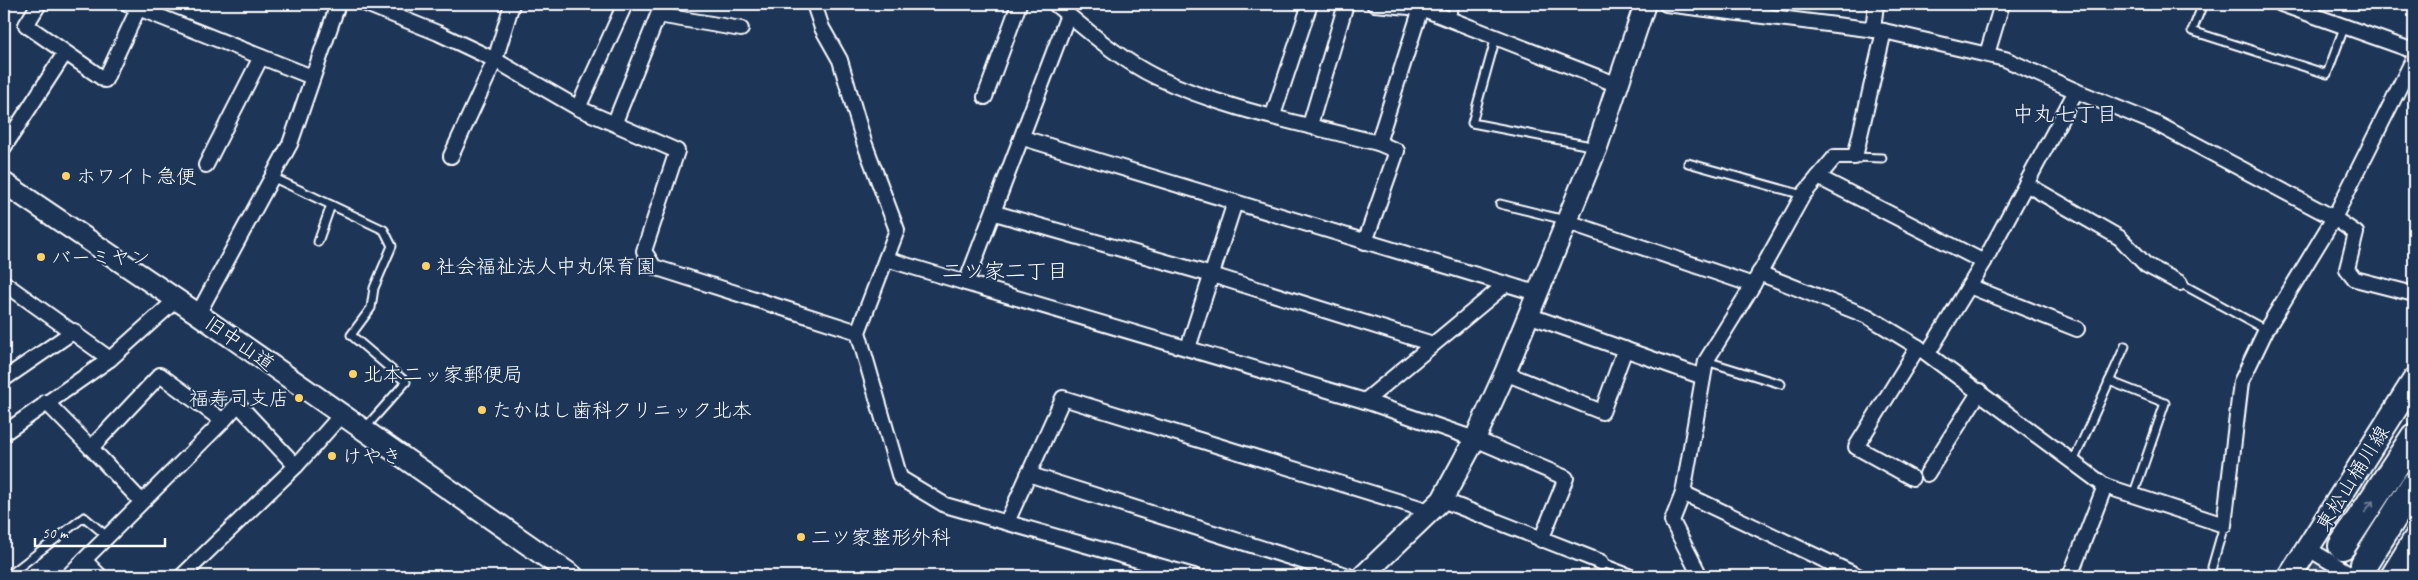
<svg xmlns="http://www.w3.org/2000/svg" width="2418" height="580" viewBox="0 0 2418 580" font-family="Caveat,'Klee One',sans-serif">
<style>
.lines{fill:none;stroke-linecap:round;stroke-linejoin:round}
.highway-tunnel{stroke:#344968;stroke-width:26;stroke-dasharray:26 13;stroke-linecap:butt}
.lane-casing{stroke:#fff;stroke-width:11}
.street-casing{stroke:#fff;stroke-width:18}
.secondary-casing{stroke:#fff;stroke-width:24}
.primary-casing{stroke:#fff;stroke-width:26}
.highway-casing{stroke:#fff;stroke-width:30}
.lane{stroke:#1d3557;stroke-width:7}
.street{stroke:#1d3557;stroke-width:14}
.secondary{stroke:#1d3557;stroke-width:20}
.primary{stroke:#1d3557;stroke-width:22}
.highway{stroke:#1d3557;stroke-width:26}
.oneway{stroke:#6c7c92}
.poi-dot{fill:#ffd166;stroke:#1d3557;stroke-width:2}
.labels{text-anchor:middle;stroke-width:4;stroke-linejoin:round;paint-order:stroke}
.poi-label{font-size:20px;fill:#fff;stroke:#1d3557;text-anchor:start}
.street-label{font-size:20px;fill:#fff;stroke:#1d3557}
.neighbourhood-label{font-size:21px;fill:#fff;stroke:#1d3557}
</style>
<rect width="100%" height="100%" fill="#1d3557"/>
<filter id="ink" filterUnits="userSpaceOnUse"><feTurbulence type="fractalNoise" baseFrequency=".02" numOctaves="2"/><feDisplacementMap in="SourceGraphic" scale="10" xChannelSelector="R" yChannelSelector="G"/><feConvolveMatrix kernelMatrix="1 2 1 2 8 2 1 2 1" color-interpolation-filters="sRGB"/></filter>
<g filter="url(#ink)">
<g class="lines">
<!-- highway-tunnel -->
<polyline class="highway-tunnel" points="2322,576 2342,546"/>
<!-- lane casing -->
<g class="lane-casing">
<g id="lane">
<polyline points="2203,4 2192,31 2327,74 2345,25"/>
<polyline points="1451,20 1454,4"/>
<polyline points="1496,37 1472,123 1596,147"/>
<polyline points="1855,157 1882,158"/>
<polyline points="1688,163 1803,195"/>
<polyline points="272,177 384,230 392,246 374,288 371,308 351,335 406,382 365,428"/>
<polyline points="1500,204 1565,220"/>
<polyline points="318,242 331,205"/>
<polyline points="2180,283 2266,330"/>
<polyline points="1706,361 1781,384"/>
<polyline points="2109,381 2165,403 2133,496"/>
<polyline points="2073,462 2125,346"/>
<polyline points="1601,562 1638,576"/>
<polyline points="2212,567 2224,525"/>
<polyline points="8,576 84,517 108,537"/>
</g>
</g>
<!-- street casing -->
<g class="street-casing">
<g id="street">
<polyline points="39,4 26,25 105,80 138,9"/>
<polyline points="128,4 312,77"/>
<polyline points="366,4 438,33 495,60 578,108 677,151 644,251 654,267 858,332"/>
<polyline points="814,4 822,28 840,60 864,142 897,230 858,332 900,478 945,505 1194,576"/>
<path d="M1055,4C1087,30 1119,59 1156,77C1225,110 1305,124 1378,143L1397,151L1365,242"/>
<polyline points="1374,4 1421,8 1618,85"/>
<polyline points="1666,4 1884,31 2005,59 2076,91 2157,124 2334,218 2356,233 2347,269 2355,279 2414,294"/>
<polyline points="2281,4 2414,51"/>
<polyline points="1068,15 966,283 1365,401 1506,284"/>
<polyline points="1873,30 1876,4"/>
<polyline points="1987,54 2002,4"/>
<polyline points="985,97 1019,4"/>
<polyline points="578,108 625,4"/>
<polyline points="1273,115 1310,4"/>
<polyline points="615,122 658,15 741,29"/>
<polyline points="1310,125 1346,4"/>
<polyline points="1023,138 1536,293"/>
<polyline points="1378,143 1421,8"/>
<polyline points="4,147 65,53"/>
<polyline points="451,156 495,60 512,4"/>
<polyline points="206,165 261,57"/>
<polyline points="1818,177 1984,262"/>
<polyline points="2026,184 2120,238 2146,265 2180,283"/>
<polyline points="995,213 1212,275 1433,344"/>
<polyline points="1565,221 1753,285"/>
<polyline points="886,259 966,283"/>
<polyline points="1759,273 1867,316 1918,347 2105,486 2070,576"/>
<polyline points="4,283 110,359 177,299"/>
<polyline points="1969,286 2077,329"/>
<polyline points="198,314 290,144 338,4"/>
<polyline points="1528,315 1703,377"/>
<polyline points="1188,348 1235,202"/>
<polyline points="1928,353 1984,262 2076,91"/>
<polyline points="1505,373 1602,412 1625,349"/>
<polyline points="4,379 74,331"/>
<polyline points="1365,401 1475,439 1566,478 1541,540"/>
<polyline points="46,402 91,448"/>
<polyline points="223,421 238,404 296,466"/>
<polyline points="4,433 110,359"/>
<polyline points="1028,474 1349,576"/>
<polyline points="1927,474 1980,391"/>
<polyline points="1912,478 1856,447 1918,347"/>
<polyline points="2105,486 2224,525 2241,382 2266,330 2334,218 2414,58"/>
<polyline points="1683,493 1858,576"/>
<polyline points="1442,500 1601,562"/>
<polyline points="1007,522 1063,398 1433,512"/>
<polyline points="2307,548 2354,576"/>
<polyline points="84,560 100,576"/>
<polyline points="68,576 223,421 160,375 91,448 142,502"/>
<polyline points="182,576 296,466 342,414"/>
<polyline points="1700,576 1672,521 1683,493 1706,361 1753,285 1803,195 1835,157 1855,157 1884,31"/>
</g>
</g>
<!-- secondary casing -->
<g class="secondary-casing">
<g id="secondary">
<polyline points="4,183 198,314 573,576"/>
<polyline points="1363,576 1442,500 1475,439 1505,373 1597,147 1645,4"/>
</g>
</g>
<!-- primary casing -->
<g class="primary-casing">
<g id="primary">
<polyline points="2290,576 2414,380"/>
<polyline points="2392,576 2414,540"/>
</g>
</g>
<!-- highway casing -->
<g class="highway-casing">
<g id="highway">
<polyline points="2342,546 2414,437"/>
<polyline points="2364,564 2414,485"/>
</g>
</g>
<!-- lane -->
<use href="#lane" class="lane"/>
<!-- street -->
<use href="#street" class="street"/>
<!-- secondary -->
<use href="#secondary" class="secondary"/>
<!-- primary -->
<use href="#primary" class="primary"/>
<!-- highway -->
<use href="#highway" class="highway"/>
</g>
<!-- one-way arrows -->
<defs><path id="oneway-shaft" d="M-6 0H5M1.5-3L5.5 0L1.5 3" fill="none" stroke-width="1.6" stroke-linecap="round" stroke-linejoin="round" transform="scale(1.25)"/></defs>
<use class="oneway" href="#oneway-shaft" transform="translate(2369 506) rotate(-56)"/>
</g>
<!-- markers -->
<g class="poi-dot">
<circle cx="66" cy="176" r="5"/>
<circle cx="41" cy="257" r="5"/>
<circle cx="426" cy="266" r="5"/>
<circle cx="353" cy="374" r="5"/>
<circle cx="299" cy="398" r="5"/>
<circle cx="482" cy="410" r="5"/>
<circle cx="332" cy="456" r="5"/>
<circle cx="801" cy="537" r="5"/>
</g>
<g class="labels">
<!-- poi labels -->
<g class="poi-label">
<text x="76" y="183">ホワイト急便</text>
<text x="51" y="264">バーミヤン</text>
<text x="436" y="273">社会福祉法人中丸保育園</text>
<text x="363" y="381">北本二ッ家郵便局</text>
<text x="289" y="405" text-anchor="end">福寿司支店</text>
<text x="492" y="417">たかはし歯科クリニック北本</text>
<text x="342" y="463">けやき</text>
<text x="811" y="544">二ツ家整形外科</text>
</g>
<!-- street labels -->
<g class="street-label">
<text transform="translate(240 343) rotate(35)" y="7">旧中山道</text>
<text transform="translate(2352 478) rotate(-58)" y="7">東松山桶川線</text>
</g>
<!-- neighbourhood labels -->
<g class="neighbourhood-label">
<text x="2065" y="121">中丸七丁目</text>
<text x="1005" y="278">二ツ家二丁目</text>
</g>
</g>
<!-- margin -->
<rect width="2418" height="580" fill="none" stroke="#1d3557" stroke-width="20"/>
<rect x="10" y="10" width="2398" height="560" fill="none" stroke="#fff" stroke-width="2" filter="url(#ink)"/>
<!-- scale -->
<path d="M35 538v8h130v-8" fill="none" stroke="#ffffff" stroke-width="2.5"/>
<text x="42" y="538" font-size="15" fill="#ffffff" stroke="#1d3557" stroke-width="4" paint-order="stroke">50 m</text>
</svg>
